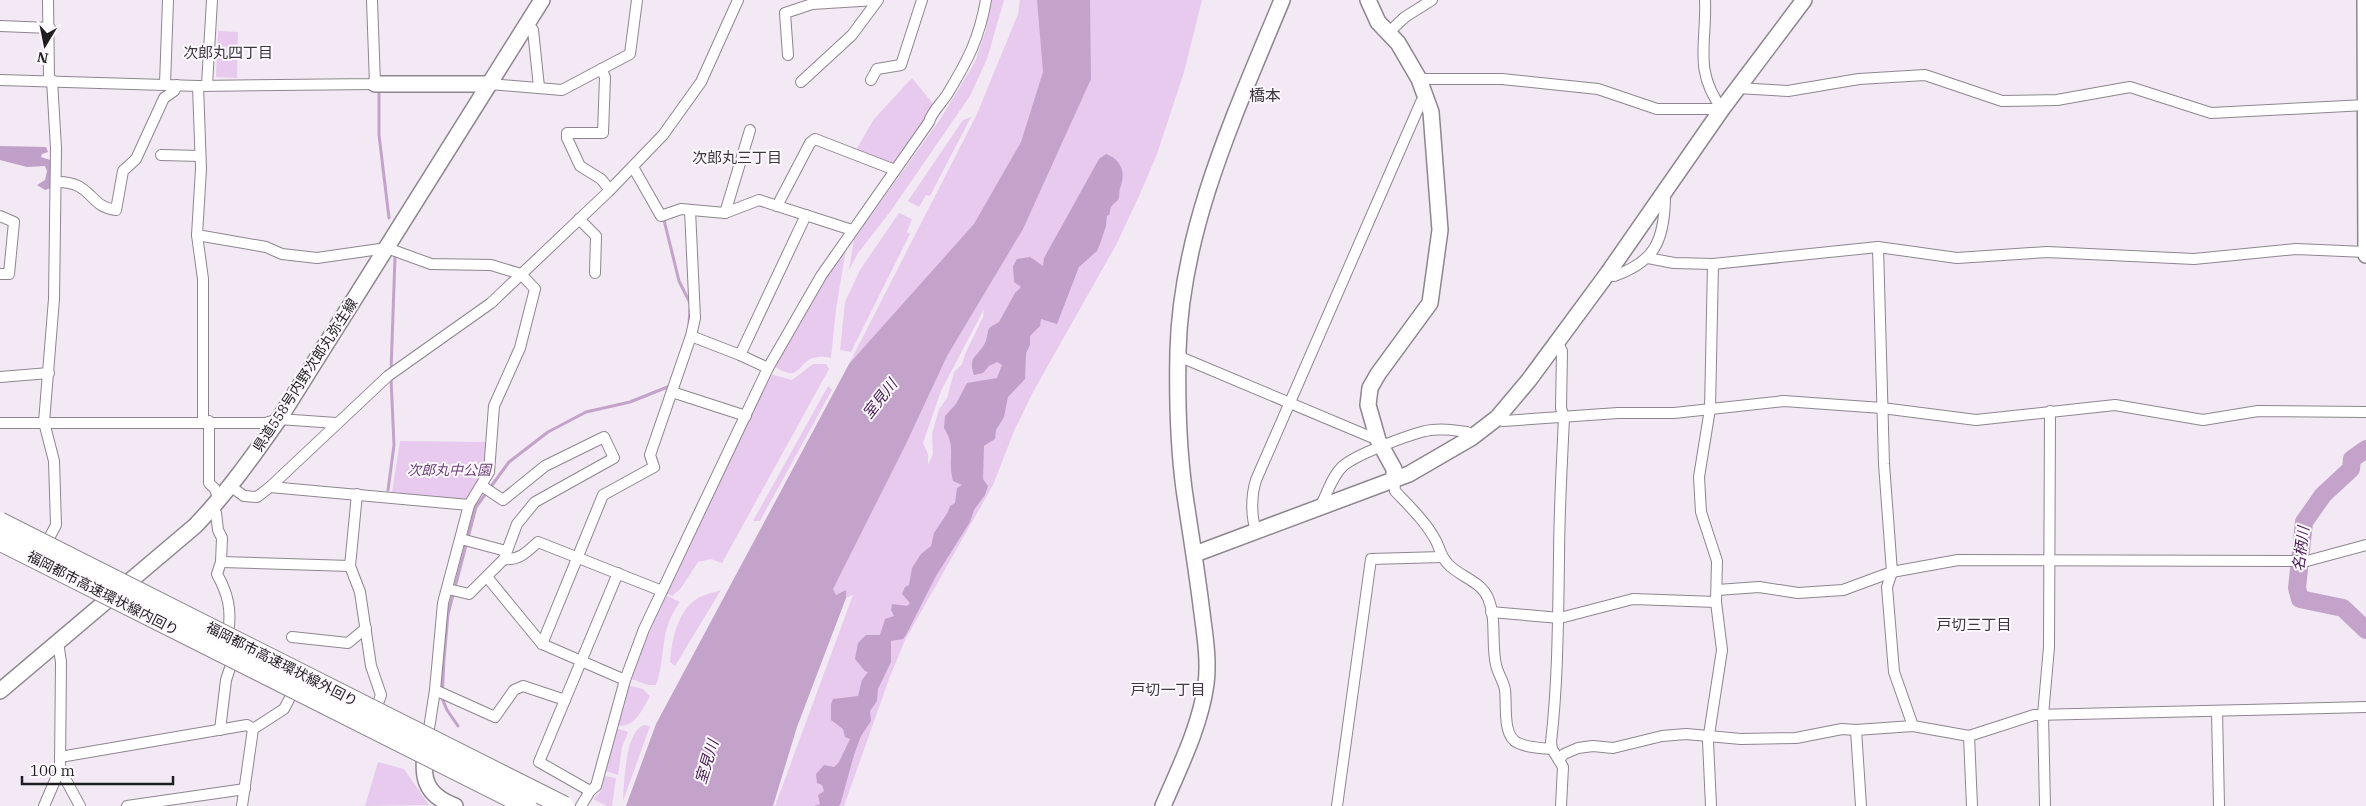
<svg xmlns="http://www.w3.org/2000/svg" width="2366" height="806" viewBox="0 0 2366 806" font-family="'IBM Plex Serif','Noto Sans JP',serif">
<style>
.green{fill:#e8caee;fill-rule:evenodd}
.forest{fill:#c0a0c8}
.water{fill:#c4a3cb}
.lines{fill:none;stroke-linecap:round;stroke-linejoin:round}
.stream{stroke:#c4a3cb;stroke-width:3}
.river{stroke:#c4a3cb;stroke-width:18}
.street-casing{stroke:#8e868f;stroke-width:12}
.secondary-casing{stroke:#8e868f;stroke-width:18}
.street{stroke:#fff;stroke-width:10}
.secondary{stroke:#fff;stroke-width:15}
.highway-bridge-casing{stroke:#8e868f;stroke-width:21;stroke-linecap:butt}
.highway-bridge{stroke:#fff;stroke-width:19}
.labels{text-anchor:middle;stroke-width:4;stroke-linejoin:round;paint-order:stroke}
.street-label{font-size:14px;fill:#201d21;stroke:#fdf8fe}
.park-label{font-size:14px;font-style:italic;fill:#6b4075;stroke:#fdf8fe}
.neighbourhood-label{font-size:15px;fill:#3d363f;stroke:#fdf8fe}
.water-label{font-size:15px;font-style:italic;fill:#451c4e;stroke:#fdf8fe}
.quarter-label{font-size:16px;fill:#3d363f;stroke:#fdf8fe}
</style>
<rect width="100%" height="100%" fill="#f2e9f4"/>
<!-- green -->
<g class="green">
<polygon points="989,0 1004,0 987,59 970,96 890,212 858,253 849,270 854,239 941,118 975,62 986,30"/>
<polygon points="1020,0 1041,0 1048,72 1026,141 979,227 849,364 977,114 1018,14"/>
<path d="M1085,0H1202L1184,72L1157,154L1140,194L1116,245L1033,392L1014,431L993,485L905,640L889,679L844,806H775L853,595L841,600L829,588ZM984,309L983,317L965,354L962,364L954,372L947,398L939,409L932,434L933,454L928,465V454L923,443L941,391Z"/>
<polygon points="218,31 238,32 237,78 216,77"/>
<polygon points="912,78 935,106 893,166 856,150 874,119"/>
<polygon points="971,117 930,196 926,195 919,207 908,201 963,120"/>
<polygon points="899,213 912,219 907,232 910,234 851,352 840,350 845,302 860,270"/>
<path d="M846,249L836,309L831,358C802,351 803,374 790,373C785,373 779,369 775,367L774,365L822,279Z"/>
<polygon points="813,364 826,364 829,369 722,563 711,559 698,562 681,588 672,596 666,593 770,374 792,380"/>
<polygon points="828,386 832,390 760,521 753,521"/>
<polygon points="400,441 486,442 483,469 468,501 392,492"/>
<path d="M721,590L675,666L670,662C672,640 677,611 698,598C705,594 713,593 721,590Z"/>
<path d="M666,595L680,602C658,631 667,655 656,685H648L629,678Z"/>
<path d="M627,685L643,689L650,696C642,710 634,730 615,725Z"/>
<path d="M644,725L650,726L623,801C624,784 625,731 644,725Z"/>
<polygon points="616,728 628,732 622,747 618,775 605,771"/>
<polygon points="378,762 404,769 429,805 365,806"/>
<polygon points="605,776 616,778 612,806 607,806 593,799 600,792"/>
</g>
<!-- forest -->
<g class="forest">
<polygon points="0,146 46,147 48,152 42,154 41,157 50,160 51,188 45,190 37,185 45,180 47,171 45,166 27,167 0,160"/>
<path d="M1106,154C1122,160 1126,173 1120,188C1119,191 1120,197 1118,200C1116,202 1112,205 1111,207C1110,210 1110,213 1109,215L1107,216L1106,226L1100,244L1097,251L1079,267L1057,324L1041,319L1040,326L1030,336V345L1026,353L1025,379L1008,397L1004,417L996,430L995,439L984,446L983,479L988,486L985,495L974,510L970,522L936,576L906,635L903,639L891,641V662L878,689L877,701L870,711L871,721L861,736L854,755L841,802L839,806H814L820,804L818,795L824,791L822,785L817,783L816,774L824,765L834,767L839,762L850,739L845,737L843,729L831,720V704L833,699L858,696L862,680L868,672L865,671L855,659L858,643L866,635H880L885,619L894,616L891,610L892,604L907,606L910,603L902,594L905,587L909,585L912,568L921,554L931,546L934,533L948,512L950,506L955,503L957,488L962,485L953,481C947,458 957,448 944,428L945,416L956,404L967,383L997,378L1002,365L997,362L989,366L983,373L974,375C968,357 976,358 984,345C987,341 987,333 989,328L999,322L1015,293L1021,287L1014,282L1013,266L1017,259L1030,257L1043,266L1044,258L1099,159Z"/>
</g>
<!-- water -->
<polygon class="water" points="1037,0 1090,0 1091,79 1023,229 947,356 905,446 833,589 836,595 846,590 846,598 797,727 773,806 626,806 656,724 849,364 974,224 1021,142 1043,72"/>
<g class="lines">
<!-- stream -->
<g class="stream">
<polyline points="379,88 379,135 389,218"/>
<polyline points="664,220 679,281 690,303"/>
<polyline points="689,323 690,309"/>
<polyline points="391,371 395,257"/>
<polyline points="388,490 394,445 391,378"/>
<polyline points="458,726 447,710 442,698 444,659 448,614 476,507 509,462 548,432 586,412 630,402 670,386"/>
</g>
<!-- river -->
<polyline class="river" points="2366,449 2352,459 2351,469 2323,495 2304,522 2297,588 2300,599 2343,608 2366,630"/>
<!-- street casing -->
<g class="street-casing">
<g id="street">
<polyline points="48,0 49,80"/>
<path d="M1705,0C1707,43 1693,70 1722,109"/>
<polyline points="528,24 533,30 539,87"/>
<polyline points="0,26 50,28"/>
<polyline points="1389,32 1405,17 1432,0"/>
<polyline points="788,55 785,13 812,4 876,0"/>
<polyline points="601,69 605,77 603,133 567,133 567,138 580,166 601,179 610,190"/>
<polyline points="1419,79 1502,79 1598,89 1657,109 1722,109"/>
<polyline points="0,80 198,86 375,84 372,0"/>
<polyline points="871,80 877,69 901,65 922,0"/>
<polyline points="801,82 852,35 878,0"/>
<polyline points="165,84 168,0"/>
<polyline points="490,84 562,90 630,54 637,0"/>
<polyline points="207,85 212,0"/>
<polyline points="198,86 201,169 197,235 203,279 203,421"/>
<polyline points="1737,88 1788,91 1859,79 1925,75 2002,101 2057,100 2130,87 2211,113 2366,105"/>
<polyline points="161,155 200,156"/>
<polyline points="633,167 661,216 681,209 725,213 750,130"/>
<path d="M56,182C93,181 88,207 116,210L123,171L136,159L164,98L174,91L177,85"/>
<polyline points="777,206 810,143 815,139 895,170"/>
<polyline points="690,210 695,318 691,336 740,355"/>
<polyline points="725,213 759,200 852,230"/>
<polyline points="0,216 14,222 9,274 0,274"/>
<polyline points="579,219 596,236 595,273"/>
<polyline points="197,235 266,247 282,254 317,258 387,248 431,264 491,265 521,274 535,289 520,348 494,406 489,472 469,505 443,603 435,690 428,735"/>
<polyline points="1878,247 1884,464 1892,572 1887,587 1894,672 1913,726"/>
<polyline points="1648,258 1674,263 1713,264 1878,247 1957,258 2047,252 2194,259 2296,249 2366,252"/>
<path d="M1608,273L1614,276C1654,262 1664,242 1665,199L1662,196"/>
<path d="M1557,342L1562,351L1561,408L1564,417C1562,464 1559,511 1559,559C1558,620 1558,681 1551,742L1552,749L1563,767L1561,806"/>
<polyline points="1178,356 1378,440"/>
<polyline points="768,368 740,355 806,215"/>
<polyline points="0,377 49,373"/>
<polyline points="672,392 746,416"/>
<polyline points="1497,418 1503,421 1618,413 1674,413 1784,401 1882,408 1976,420 2115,405 2203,420 2258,411 2366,412"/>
<polyline points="209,421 209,483 215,489 219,501"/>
<polyline points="0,423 265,423 279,419 336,423"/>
<path d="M1394,479L1395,491C1410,507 1426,522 1436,541C1440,549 1441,557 1448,564C1460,577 1481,581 1488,598C1497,619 1491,643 1496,665C1498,674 1504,682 1505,690C1507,705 1502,736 1518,743C1528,748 1542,748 1552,749"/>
<polyline points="230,486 244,496 257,497 270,487 388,376 491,303 608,192 663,135 701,82 738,0"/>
<polyline points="270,487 469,505"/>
<polyline points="357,494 350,566 360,592 371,666 381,695 376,709"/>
<path d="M1320,507C1327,494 1332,476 1343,466C1357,454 1406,436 1425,431C1439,428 1453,430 1467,432L1472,436"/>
<path d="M212,508L216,513L218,530L222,538L221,562L217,574C228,594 232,610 228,633"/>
<path d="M1256,531C1251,516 1251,496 1256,480L1421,102L1426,100"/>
<polyline points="461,539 506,551"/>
<polyline points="46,544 56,525 54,461 44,422 54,299 56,148 52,80"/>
<path d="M504,559C519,561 528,551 538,542L662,591"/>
<polyline points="221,562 350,566"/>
<polyline points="487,577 542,644 625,680"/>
<polyline points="448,589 469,594 504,559 517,524 535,502 614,458 604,437 545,466 503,500 482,486"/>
<polyline points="1717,590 1759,587 1798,593 1843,590 1892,572 1958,560 2307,561 2366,545"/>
<polyline points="1491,612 1560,618 1633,599 1716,602"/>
<polyline points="292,637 348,643 366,628"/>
<polyline points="542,644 603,495 654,467 650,455 691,336"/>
<polyline points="435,690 495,717 514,690 523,686 565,700"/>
<polyline points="2217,711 2219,806"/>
<polyline points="220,730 226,680 232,662"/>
<polyline points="1856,730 1861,806"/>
<polyline points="1969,736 1972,806"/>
<polyline points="60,757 247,725 253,729"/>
<polyline points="1559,760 1564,754 1578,748 1593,746 1613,748 1662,736 1686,734 1741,739 1796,738 1842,729 1856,730 1913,726 1969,736 2034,715 2366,707"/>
<polyline points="60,769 80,806"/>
<polyline points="590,791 539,762 618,573"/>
<polyline points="44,806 60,769 61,662 58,642"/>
<polyline points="127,806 245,789"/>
<polyline points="242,806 253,729 284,709 293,692"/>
<path d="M581,806L590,791L596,786L625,680L644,629L768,368L821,276L929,122C932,111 942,103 948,93C968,60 979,39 986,0"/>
<polyline points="1337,806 1371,559 1442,557"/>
<polyline points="1711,806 1708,741 1722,650 1716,602 1717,561 1701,512 1699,477 1710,409 1713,264"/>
<polyline points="2045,806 2043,715 2049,647 2050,411"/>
</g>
</g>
<!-- secondary casing -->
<g class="secondary-casing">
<g id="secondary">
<polyline points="1368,0 1378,22 1398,43 1419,79 1431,112 1440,230 1430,303 1378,374 1370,388 1368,405 1378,440 1394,469 1394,479"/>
<polyline points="2365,0 2366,255"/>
<polyline points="375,84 490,84"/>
<polyline points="1195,554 1409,474 1471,438 1497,418 1529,380 1608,273 1722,109 1804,0"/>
<path d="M0,691L195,526C227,493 253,456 279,419L542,0"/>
<path d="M426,744C422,775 422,794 455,806"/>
<path d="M1163,806C1180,766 1200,727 1206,684C1209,661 1205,636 1202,613C1197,571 1190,530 1184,489C1178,443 1177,397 1178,351C1181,228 1236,112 1282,0"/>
</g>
</g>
<!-- street -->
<use href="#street" class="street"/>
<!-- secondary -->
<use href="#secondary" class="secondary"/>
<!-- highway-bridge casing -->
<g class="highway-bridge-casing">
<g id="highway-bridge">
<polyline points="0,522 564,806"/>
<polyline points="0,541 527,806"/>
</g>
</g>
<!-- highway-bridge -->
<use href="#highway-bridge" class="highway-bridge"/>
</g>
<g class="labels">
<!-- street labels -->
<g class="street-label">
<text transform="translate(305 375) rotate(-57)" y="5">県道558号内野次郎丸弥生線</text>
<text transform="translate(103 593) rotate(27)" y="5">福岡都市高速環状線内回り</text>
<text transform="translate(282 664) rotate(27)" y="5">福岡都市高速環状線外回り</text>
</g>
<!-- park labels -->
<g class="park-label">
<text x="449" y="475">次郎丸中公園</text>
</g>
<!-- neighbourhood labels -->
<g class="neighbourhood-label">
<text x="228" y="58">次郎丸四丁目</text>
<text x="737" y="163">次郎丸三丁目</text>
<text x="1974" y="630">戸切三丁目</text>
<text x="1168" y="695">戸切一丁目</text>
</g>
<!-- water labels -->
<g class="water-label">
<text transform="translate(880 399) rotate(-52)" y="5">室見川</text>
<text transform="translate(2301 549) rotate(-83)" y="5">名柄川</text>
<text transform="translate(707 762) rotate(-73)" y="5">室見川</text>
</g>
<!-- quarter labels -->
<g class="quarter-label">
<text x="1265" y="101">橋本</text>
</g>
</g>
<!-- north arrow -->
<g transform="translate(45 45) rotate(190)" stroke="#fdf8fe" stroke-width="4" paint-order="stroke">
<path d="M0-4L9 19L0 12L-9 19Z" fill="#201d21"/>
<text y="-8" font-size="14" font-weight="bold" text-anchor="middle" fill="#201d21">N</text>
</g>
<!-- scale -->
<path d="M22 776v8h151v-8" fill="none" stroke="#201d21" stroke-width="2.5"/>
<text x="30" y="776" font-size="15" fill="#201d21" stroke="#fdf8fe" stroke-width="4" paint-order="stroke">100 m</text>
</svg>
